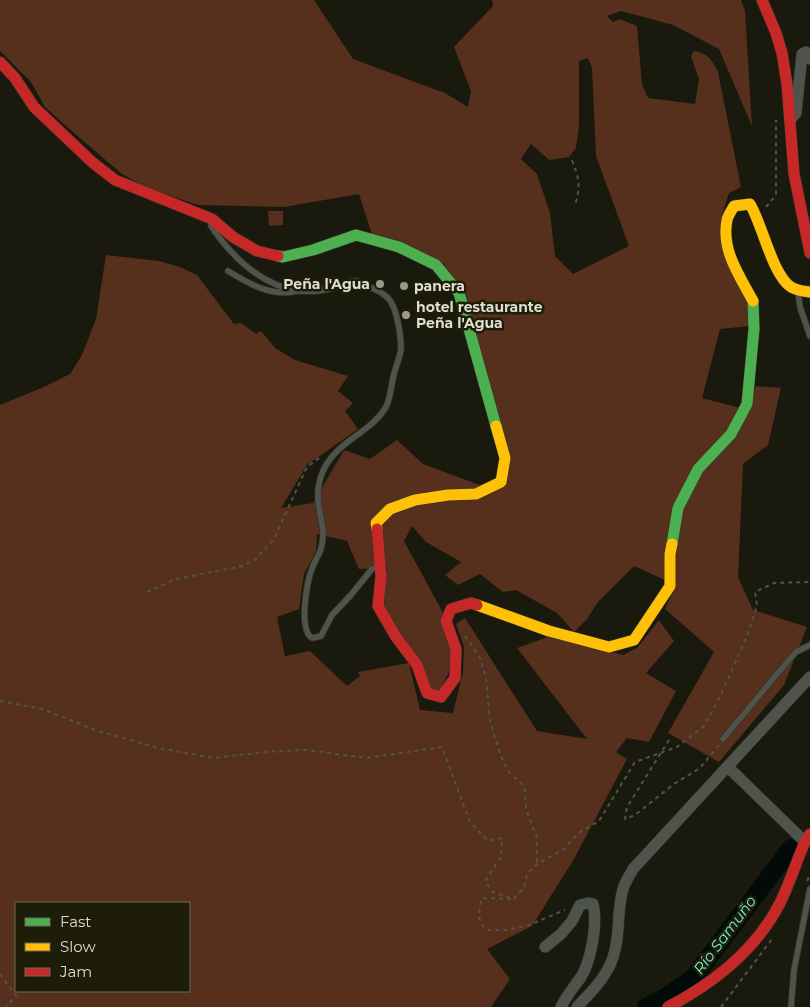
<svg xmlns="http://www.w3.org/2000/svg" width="810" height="1007" viewBox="0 0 810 1007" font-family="Montserrat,sans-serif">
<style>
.green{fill:#562f1d;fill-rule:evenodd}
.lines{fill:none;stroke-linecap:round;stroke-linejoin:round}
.river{stroke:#020b07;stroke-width:18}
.lane-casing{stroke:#343429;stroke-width:7}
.street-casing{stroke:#343429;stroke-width:12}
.fast-casing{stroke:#343429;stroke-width:12}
.slow-casing{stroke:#343429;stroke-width:12}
.jam-casing{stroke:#343429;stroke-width:12}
.path{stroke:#50544a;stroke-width:2;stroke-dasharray:4 4;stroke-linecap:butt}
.lane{stroke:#4e544b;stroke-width:5.5}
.street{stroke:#4e544b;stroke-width:11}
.fast{stroke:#4caf50;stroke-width:11}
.slow{stroke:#ffc107;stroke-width:11}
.jam{stroke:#c62828;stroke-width:11}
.poi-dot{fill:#999a8c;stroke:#1e1e08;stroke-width:2}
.labels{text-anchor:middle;stroke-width:5;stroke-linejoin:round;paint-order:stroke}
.poi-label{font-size:14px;font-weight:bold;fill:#dedfd1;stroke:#1e1e08;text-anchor:start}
.water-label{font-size:15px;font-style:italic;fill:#73f1d5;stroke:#1e1e08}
</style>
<rect width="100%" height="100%" fill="#19190d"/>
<!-- green -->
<g class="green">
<path d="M0,0H314L353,59L445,93L468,107L471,91L454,47L493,6L492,0H741L745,11L752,126L719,49L673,25L621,11L607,16L613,22L620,19L637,26L642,84L648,98L695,104L699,79L691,56L694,51C708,53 712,60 718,72L741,187L729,193L722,215L749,303L750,326L720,329L702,398L748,410L756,386L781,388L768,445L743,464L738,577L753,610L807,627L784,685L719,762L668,733L714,652L665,609L676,585L634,566L598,602L587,619L574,632L557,613L516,590L503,592L480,574L458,585L445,575L461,562L426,542L412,526L404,541L455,635L449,672L439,692L430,689L382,605L387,568L359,569L347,541L317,534L316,551L304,574L299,609L277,617L285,656L310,651L347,686L360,676L358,672L409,663L420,710L453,713L463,672L464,647L456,624L465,618L537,731L587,739L517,648L550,636L623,655L637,648L659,620L674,641L646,673L676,691L649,742L627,738L616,752L627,759L574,859L532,926L487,949L510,979L491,1007H0V405L44,387L70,374L82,355L96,319L106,255L159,261L180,267L197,275L234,324L241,323L256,334L261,331L275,348L295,360L348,376L338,391L353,403L345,411L358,429L307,465L281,508L313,503L344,450L370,459L397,440L423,464L480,485L476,500L509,467L444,264L372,235L359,194L284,207L198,205L147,188L122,174L66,126L45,107L31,82L0,51ZM588,58L592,68L596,156L629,246L573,274L555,256L550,213L537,174L521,159L531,144L549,160L569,157L576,148L579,126V61ZM16,903H189V991H16Z"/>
<polygon points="268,211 283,211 283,225 269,226"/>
</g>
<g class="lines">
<!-- river -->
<polyline class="river" points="646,1007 664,998 694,977 791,848"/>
<!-- lane casing -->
<g class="lane-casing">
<g id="lane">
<path d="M211,226C232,257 260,285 299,291C311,292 322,291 333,288C340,285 347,281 355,281C361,281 366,285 372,288C377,290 384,294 388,298C397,307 401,336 401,349C400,357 396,366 394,374C391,385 391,397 386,407C370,434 338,439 323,471C309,504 329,521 321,549C319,555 315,560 313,566C307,580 298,629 312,638L321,636L332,615L350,596L372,569L378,567"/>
<path d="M228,271C250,284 270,297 297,291"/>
<polyline points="798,292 800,307 810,336"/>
<polyline points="723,739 788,661 796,652 810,645"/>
<polyline points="791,1007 794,970 810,889"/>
</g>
</g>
<!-- street casing -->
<g class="street-casing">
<g id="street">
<polyline points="790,120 796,113 802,54 806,52 810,59"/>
<polyline points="728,767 805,842"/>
<path d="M545,947L561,934L572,921L580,905L588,903L593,904C598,923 591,961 581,977C574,987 566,996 561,1007"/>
<path d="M577,1007C593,990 610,974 615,950C620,930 617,909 623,889C625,882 630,875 633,869L810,677"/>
</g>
</g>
<!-- fast casing -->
<g class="fast-casing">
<g id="fast">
<polyline points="278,256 283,257 313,250 356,235 399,247 436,265 459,293 496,426"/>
<polyline points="672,544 678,508 698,469 731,434 747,404 754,329 753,301"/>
</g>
</g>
<!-- slow casing -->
<g class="slow-casing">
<g id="slow">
<path d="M753,301C739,275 721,250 727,220C728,215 732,210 734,206L750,204C763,226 772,274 791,287C797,291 804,291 810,292"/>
<polyline points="377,529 376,523 390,509 415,500 448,495 476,494 501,482 505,458 496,426"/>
<polyline points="477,605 549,631 609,647 634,640 670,586 670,554 672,544"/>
</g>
</g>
<!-- jam casing -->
<g class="jam-casing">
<g id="jam">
<polyline points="762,0 776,33 782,53 787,84 794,174 810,253"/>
<polyline points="0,62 15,78 34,107 92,162 115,180 212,219 233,237 257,251 278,256"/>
<polyline points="377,529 381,576 378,606 396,637 417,665 427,693 441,697 455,678 456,649 446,621 451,609 471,603 477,605"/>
<path d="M668,1007C714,983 756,950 780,903C790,883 796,862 805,842L810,834"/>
</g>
</g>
<!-- path -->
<g class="path">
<path d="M572,160C579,178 581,187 575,205"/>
<polyline points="766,207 776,195 776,120"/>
<polyline points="147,592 176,579 243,566 256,559 274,539 305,471 308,466 322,456"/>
<polyline points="465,636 480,658 486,678 490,721 501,756 508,771 521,783 525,790 526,809 537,838 537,864"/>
<polyline points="0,701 42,709 95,730 158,748 214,758 263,752 306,750 366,758 442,747 470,822 488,841 502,838 501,857 485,881 493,892 513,899"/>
<polyline points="669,740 627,807 625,819 635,815 674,784 700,768 719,745"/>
<polyline points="807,881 810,875"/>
<path d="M511,899L482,898C479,911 476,921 487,930H507L529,925L565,910"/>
<polyline points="514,899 524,887 527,874 537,864 564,849 580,832 599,821 635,762 677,747 703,727 719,699 747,636 757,606 755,592 774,583 810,582"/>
<polyline points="0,974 16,996 6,1007"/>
<polyline points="721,1007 772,939"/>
</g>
<!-- lane -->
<use href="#lane" class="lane"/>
<!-- street -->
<use href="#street" class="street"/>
<!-- fast -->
<use href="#fast" class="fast"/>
<!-- slow -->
<use href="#slow" class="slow"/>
<!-- jam -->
<use href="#jam" class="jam"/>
</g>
<!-- markers -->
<g class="poi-dot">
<circle cx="380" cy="284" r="5"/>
<circle cx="404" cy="286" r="5"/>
<circle cx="406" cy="315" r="5"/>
</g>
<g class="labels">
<!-- poi labels -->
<g class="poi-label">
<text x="370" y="289" text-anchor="end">Peña l'Agua</text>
<text x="414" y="291">panera</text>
<text x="416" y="312">hotel restaurante<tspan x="416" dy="16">Peña l'Agua</tspan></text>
</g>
<!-- water labels -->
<g class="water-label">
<text transform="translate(725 935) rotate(-53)" y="5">Río Samuño</text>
</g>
</g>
<!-- legend -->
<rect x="15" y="902" width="175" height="90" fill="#1e1e08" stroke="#6b6b58"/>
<rect x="25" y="918" width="25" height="8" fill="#4caf50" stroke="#6b6b58"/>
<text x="60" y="927" font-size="15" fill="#dedfd1">Fast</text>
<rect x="25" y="943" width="25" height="8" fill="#ffc107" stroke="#6b6b58"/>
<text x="60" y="952" font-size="15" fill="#dedfd1">Slow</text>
<rect x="25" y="968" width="25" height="8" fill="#c62828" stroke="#6b6b58"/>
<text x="60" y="977" font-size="15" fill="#dedfd1">Jam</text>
</svg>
